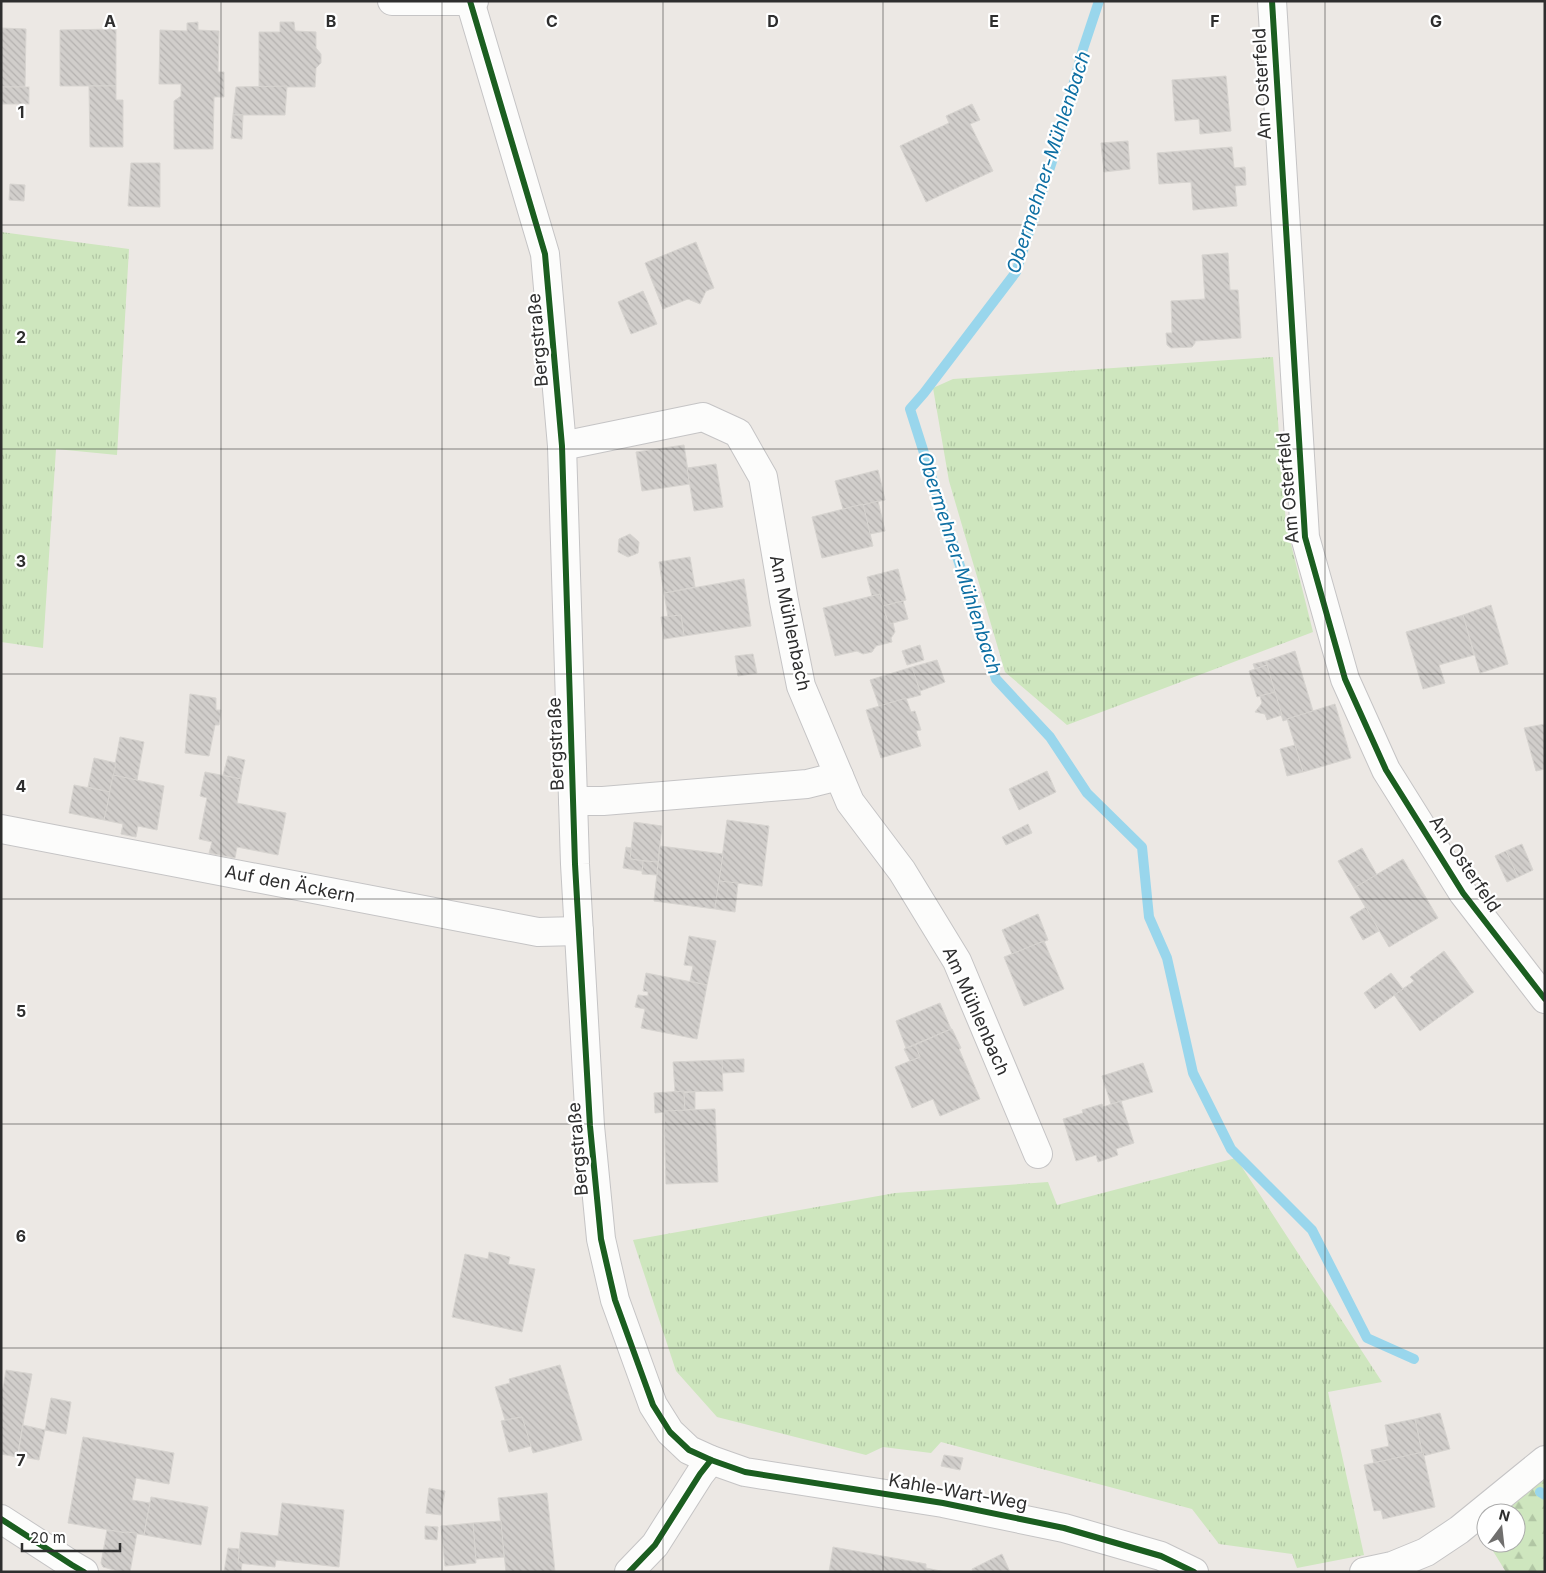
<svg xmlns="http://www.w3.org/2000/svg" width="1546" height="1573" viewBox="0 0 1546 1573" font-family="Inter,sans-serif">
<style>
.grass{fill:url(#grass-tufts)}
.forest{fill:url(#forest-firs)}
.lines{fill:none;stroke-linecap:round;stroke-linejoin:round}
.stream{stroke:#99d6ec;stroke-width:10}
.building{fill:url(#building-back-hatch);stroke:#d7d4d0}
.minor-casing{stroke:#c5c4c5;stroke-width:30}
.minor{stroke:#fcfcfb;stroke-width:28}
.cycleway-casing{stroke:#fff;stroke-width:9}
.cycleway{stroke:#1b5e20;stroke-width:6}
.grid{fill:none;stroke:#2e2e2e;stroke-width:1;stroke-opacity:0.55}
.labels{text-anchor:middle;stroke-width:4.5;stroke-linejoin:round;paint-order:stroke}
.street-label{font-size:18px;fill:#2e2e2e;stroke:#fff}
.water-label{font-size:19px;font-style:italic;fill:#0d6fa3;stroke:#fff}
.grid-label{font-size:16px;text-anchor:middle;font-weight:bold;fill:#2e2e2e;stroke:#fff;stroke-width:4.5;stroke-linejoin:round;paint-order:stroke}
</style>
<defs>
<pattern id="grass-tufts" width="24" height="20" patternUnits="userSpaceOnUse" patternTransform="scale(1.25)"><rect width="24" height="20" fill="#cee6be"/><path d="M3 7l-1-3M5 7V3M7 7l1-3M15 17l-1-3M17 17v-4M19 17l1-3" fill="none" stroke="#b1c6a4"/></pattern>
<pattern id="forest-firs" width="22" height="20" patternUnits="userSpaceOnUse" patternTransform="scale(1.25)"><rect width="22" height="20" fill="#cee6be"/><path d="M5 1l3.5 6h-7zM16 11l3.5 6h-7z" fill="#b1c6a4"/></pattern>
<pattern id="building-back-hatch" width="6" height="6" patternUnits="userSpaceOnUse" patternTransform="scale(1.25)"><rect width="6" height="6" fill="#d1cecb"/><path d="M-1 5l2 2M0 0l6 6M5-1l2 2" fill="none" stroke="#b4b1af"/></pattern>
</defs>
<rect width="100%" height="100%" fill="#ece8e4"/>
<!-- grass -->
<g class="grass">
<polygon points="1,232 129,249 117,455 56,449 43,648 1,642"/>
<polygon points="1273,357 1286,524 1313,632 1067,725 1005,672 949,481 933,388 953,379"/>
<polygon points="1236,1158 1382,1382 1328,1392 1364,1555 1297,1568 1292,1554 1219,1544 1192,1509 941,1442 931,1453 883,1447 866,1455 717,1417 676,1371 633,1240 895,1193 1048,1182 1057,1205"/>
</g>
<!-- forest -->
<polygon class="forest" points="1545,1471 1545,1572 1506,1572 1488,1543 1516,1543 1516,1513 1505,1513"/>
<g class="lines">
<!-- stream -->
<g class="stream">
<polyline points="1099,1 1083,49 1056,149 1016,272 924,393 910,409 996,679 1050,737 1087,793 1142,847 1149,917 1167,958 1193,1073 1231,1149 1312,1230 1367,1338 1414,1359"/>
<polyline points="1540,1492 1545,1495"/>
</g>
</g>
<!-- building -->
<g class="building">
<polygon points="198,22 198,30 219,31 218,72 224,72 224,97 214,97 213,149 174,149 174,101 181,96 181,84 159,84 160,30 187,31 187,23"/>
<polygon points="280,22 294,22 295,31 316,32 316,48 321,54 321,63 316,68 315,87 259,87 259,32 280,32"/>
<polygon points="1,28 26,29 25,87 1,87"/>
<polygon points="116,29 116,86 60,86 60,30"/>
<polygon points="1226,76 1231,131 1200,134 1199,119 1175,121 1172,80"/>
<polygon points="89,86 116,86 116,100 123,100 123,147 90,147"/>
<polygon points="287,86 285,115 233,115 236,87"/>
<rect x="1" y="87" width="28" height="17"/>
<polygon points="972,104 980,120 970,124 993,171 926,202 900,146 949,123 946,116"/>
<polygon points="233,115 243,115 242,139 231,138"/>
<polygon points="1128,141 1130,169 1104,172 1101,143"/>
<polygon points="1232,147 1234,168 1245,167 1246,185 1235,186 1237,206 1193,210 1191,182 1159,184 1157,153"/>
<polygon points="131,163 160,163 160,207 128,206"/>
<polygon points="10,184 25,185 24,201 9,200"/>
<polygon points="696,242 714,288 706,291 700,304 688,299 663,309 645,263"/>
<polygon points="1228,253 1230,290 1238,290 1241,338 1195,341 1195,343 1192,347 1171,348 1167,345 1166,333 1172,333 1171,301 1205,299 1202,255"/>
<polygon points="643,291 657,324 631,334 618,302"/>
<polygon points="684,445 690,484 642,491 636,452"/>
<polygon points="716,464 723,507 694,511 687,468"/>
<polygon points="878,470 885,500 843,509 835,481"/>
<polygon points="878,501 885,531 870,534 863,505"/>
<polygon points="863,504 873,546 822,558 812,517"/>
<polygon points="630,534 639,542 638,553 628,557 618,552 619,539"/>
<polygon points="690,557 695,587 664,593 659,562"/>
<polygon points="898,569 906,600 883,606 880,594 872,596 867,577"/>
<polygon points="744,579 751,626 684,636 681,615 668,617 664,593"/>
<polygon points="880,594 887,620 893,623 895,632 891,638 892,642 876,646 872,652 863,654 857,651 835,656 823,608"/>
<polygon points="903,601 908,619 889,624 883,606"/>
<polygon points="1491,605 1508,664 1480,673 1463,615"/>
<polygon points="681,615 684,636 664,639 661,617"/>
<polygon points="1463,615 1474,655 1439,665 1445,683 1423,689 1406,632"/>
<polygon points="920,645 924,660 907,665 902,651"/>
<polygon points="1295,651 1313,711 1283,721 1266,661"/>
<polygon points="753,654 757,673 738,676 735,656"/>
<polygon points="937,660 945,682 920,691 912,667"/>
<polygon points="1266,661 1267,665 1255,669 1253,664"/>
<polygon points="1267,665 1275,692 1257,697 1249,671"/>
<polygon points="912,667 921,695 879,706 870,680"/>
<polygon points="1275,692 1282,715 1267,720 1265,714 1255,712 1262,703 1260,696"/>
<polygon points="190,694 216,698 216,710 221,710 219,725 215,725 209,756 185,753"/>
<polygon points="906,698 911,712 915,711 921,730 916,731 921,746 881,758 866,710"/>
<polygon points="1335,704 1351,758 1303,772 1287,719"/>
<polygon points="1545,724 1545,769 1536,771 1524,728"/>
<polygon points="120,737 144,742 137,780 113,775"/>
<polygon points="1295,745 1303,772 1287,776 1280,749"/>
<polygon points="228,756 245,760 241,779 223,775"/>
<polygon points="94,758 116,763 110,792 88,787"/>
<polygon points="1047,771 1056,792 1019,810 1009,789"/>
<polygon points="205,772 241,779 237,803 286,813 278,855 237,847 235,858 209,853 212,842 199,839 207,798 200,796"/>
<polygon points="113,775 164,786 157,830 138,826 136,837 121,834 123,824 104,820"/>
<polygon points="74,785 110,792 104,820 69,813"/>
<polygon points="727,820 769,826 762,886 719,881"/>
<polygon points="634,822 662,826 658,862 630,859"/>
<polygon points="1028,824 1032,833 1006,845 1002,837"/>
<polygon points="1522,844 1533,870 1518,877 1506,851"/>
<polygon points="660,846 723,854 715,909 654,901"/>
<polygon points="626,847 631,848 630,859 643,861 642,871 623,868"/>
<polygon points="1362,848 1377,875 1354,888 1338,861"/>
<polygon points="1506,851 1518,877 1507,882 1495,856"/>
<polygon points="1403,859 1438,918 1389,947 1354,888"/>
<polygon points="643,861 658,862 657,875 642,874"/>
<polygon points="719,881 738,883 735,912 715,909"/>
<polygon points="1366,907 1379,931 1363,940 1350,917"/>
<polygon points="1038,914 1048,940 1012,954 1002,930"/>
<polygon points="689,936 716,941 707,985 690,981 693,966 684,965"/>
<polygon points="1044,941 1064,989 1024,1006 1004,957"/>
<polygon points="1444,951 1474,992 1420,1031 1394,995 1414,981 1410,977"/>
<polygon points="646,973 707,985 697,1039 641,1028 645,1009 635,1007 638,995 648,996 648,992 643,991"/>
<polygon points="1391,973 1403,989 1375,1009 1364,993"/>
<polygon points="940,1003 951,1029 906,1048 896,1021"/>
<polygon points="951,1029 952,1029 961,1048 959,1049 980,1099 940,1116 933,1099 912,1108 895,1067 920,1057 915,1045"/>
<polygon points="915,1045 920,1057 910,1061 904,1049"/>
<polygon points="744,1059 744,1072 722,1073 722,1060"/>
<polygon points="722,1060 723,1091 675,1092 673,1062"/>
<polygon points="1143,1063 1153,1092 1111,1104 1102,1076"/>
<polygon points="684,1091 685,1110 655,1113 654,1093"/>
<polygon points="695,1092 695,1109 685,1110 684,1093"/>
<polygon points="1121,1101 1134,1143 1116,1149 1118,1155 1098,1162 1096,1155 1076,1161 1063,1119 1083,1113 1082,1110 1102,1104 1103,1107"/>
<polygon points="715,1109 718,1182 666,1184 664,1111"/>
<polygon points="489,1252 510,1257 508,1264 535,1269 522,1332 452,1317 465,1254 488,1259"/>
<polygon points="560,1365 582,1440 533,1453 522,1417 505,1420 495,1387 510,1383 509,1379"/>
<polygon points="6,1370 32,1374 17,1457 1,1454 1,1388 3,1388"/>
<polygon points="51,1398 71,1402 66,1434 45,1430"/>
<polygon points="1440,1413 1450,1449 1423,1456 1415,1419"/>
<polygon points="522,1417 531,1446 509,1452 501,1421"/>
<polygon points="1415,1419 1422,1453 1374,1463 1371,1450 1389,1446 1385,1425"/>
<polygon points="23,1425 45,1430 39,1460 18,1456"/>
<polygon points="83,1437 174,1453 169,1484 136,1478 132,1500 150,1503 144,1535 127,1532 127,1533 68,1523"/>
<polygon points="1423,1452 1435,1507 1383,1519 1381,1510 1374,1511 1364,1465"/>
<polygon points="944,1455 963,1458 960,1470 941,1466"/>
<polygon points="429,1488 445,1491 441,1515 426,1513"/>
<polygon points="547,1493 555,1572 506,1572 498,1498"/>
<polygon points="151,1497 208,1507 201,1545 144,1535"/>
<polygon points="282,1503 344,1510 339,1567 276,1560 275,1567 238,1563 241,1532 278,1536"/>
<polygon points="501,1521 504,1557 476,1559 473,1523"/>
<polygon points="473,1523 476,1563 445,1566 441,1526"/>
<polygon points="425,1526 438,1527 437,1540 425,1539"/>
<polygon points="107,1530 127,1533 127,1532 137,1533 130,1572 122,1572 103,1567 101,1563"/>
<polygon points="833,1547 926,1564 926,1568 946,1572 829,1572"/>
<polygon points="228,1548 239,1549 238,1563 242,1563 241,1572 224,1572"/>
<polygon points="1002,1554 1010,1572 973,1572 972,1569"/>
</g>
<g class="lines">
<!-- minor casing -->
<g class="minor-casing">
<g id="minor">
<polyline points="392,1 474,1"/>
<polyline points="470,1 545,254 562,446 575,864 590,1126 601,1239 615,1300 653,1405 670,1432 689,1450 711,1460 745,1472 943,1503 1064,1528 1161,1556 1194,1572"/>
<polyline points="1272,1 1305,537 1345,679 1386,770 1463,893 1545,999"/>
<polyline points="562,446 703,417 738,433 763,477 784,601 801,686 850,802 902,871 957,961 1038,1154"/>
<polyline points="573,801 603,801 807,784 839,776"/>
<polyline points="1,829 538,932 579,931"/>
<polyline points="1,1519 72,1565 84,1572"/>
<polyline points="629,1572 655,1545 700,1474 711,1460"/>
<polyline points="1364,1572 1392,1566 1426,1552 1459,1530 1545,1460"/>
</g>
</g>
<!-- minor -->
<use href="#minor" class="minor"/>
<!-- cycleway casing -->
<g class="cycleway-casing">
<g id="cycleway">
<polyline points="470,1 545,254 562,446 575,864 590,1126 601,1239 615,1300 653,1405 670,1432 689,1450 711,1460 745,1472 943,1503 1064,1528 1161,1556 1194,1572"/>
<polyline points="1272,1 1305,537 1345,679 1386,770 1463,893 1545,999"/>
<polyline points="1,1519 72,1565 84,1572"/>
<polyline points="629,1572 655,1545 700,1474 711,1460"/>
</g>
</g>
<!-- cycleway -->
<use href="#cycleway" class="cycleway"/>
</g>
<!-- grid -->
<path class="grid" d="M221,1V1572M442,1V1572M663,1V1572M883,1V1572M1104,1V1572M1325,1V1572M1,225H1545M1,449H1545M1,674H1545M1,899H1545M1,1124H1545M1,1348H1545"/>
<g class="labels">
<!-- street labels -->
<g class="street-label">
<text transform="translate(1262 84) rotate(-93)" y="6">Am Osterfeld</text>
<text transform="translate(538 340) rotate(-95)" y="6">Bergstraße</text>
<text transform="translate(1288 488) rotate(-95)" y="6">Am Osterfeld</text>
<text transform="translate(790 623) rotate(78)" y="6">Am Mühlenbach</text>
<text transform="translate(556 744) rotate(-92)" y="6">Bergstraße</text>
<text transform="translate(1465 864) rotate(56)" y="6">Am Osterfeld</text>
<text transform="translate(290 884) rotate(11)" y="6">Auf den Äckern</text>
<text transform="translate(976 1011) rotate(66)" y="6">Am Mühlenbach</text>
<text transform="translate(578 1149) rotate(-95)" y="6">Bergstraße</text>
<text transform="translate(958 1492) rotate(10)" y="6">Kahle-Wart-Weg</text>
</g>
<!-- water labels -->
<g class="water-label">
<text transform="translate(1048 162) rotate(-72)" y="7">Obermehner-Mühlenbach</text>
<text transform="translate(960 563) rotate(72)" y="7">Obermehner-Mühlenbach</text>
</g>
</g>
<g class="grid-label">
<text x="110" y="27">A</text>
<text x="331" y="27">B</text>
<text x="552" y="27">C</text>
<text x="773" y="27">D</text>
<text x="994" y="27">E</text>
<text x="1215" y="27">F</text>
<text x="1436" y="27">G</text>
<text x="21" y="118">1</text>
<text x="21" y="343">2</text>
<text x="21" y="567">3</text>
<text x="21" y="792">4</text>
<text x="21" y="1017">5</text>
<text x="21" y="1242">6</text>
<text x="21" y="1466">7</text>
</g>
<!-- border -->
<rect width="1546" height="1573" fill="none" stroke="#2e2e2e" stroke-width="5"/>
<!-- north arrow -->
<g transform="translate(1501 1528) rotate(15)"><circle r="24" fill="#ffffff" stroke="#ababab"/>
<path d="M0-4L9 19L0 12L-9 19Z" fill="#706f6e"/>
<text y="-8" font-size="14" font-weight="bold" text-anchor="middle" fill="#2e2e2e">N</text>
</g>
<!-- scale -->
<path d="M22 1543v8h98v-8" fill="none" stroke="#2e2e2e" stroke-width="2.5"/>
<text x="30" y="1543" font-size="15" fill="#2e2e2e" stroke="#ffffff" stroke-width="4" paint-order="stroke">20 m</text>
</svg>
